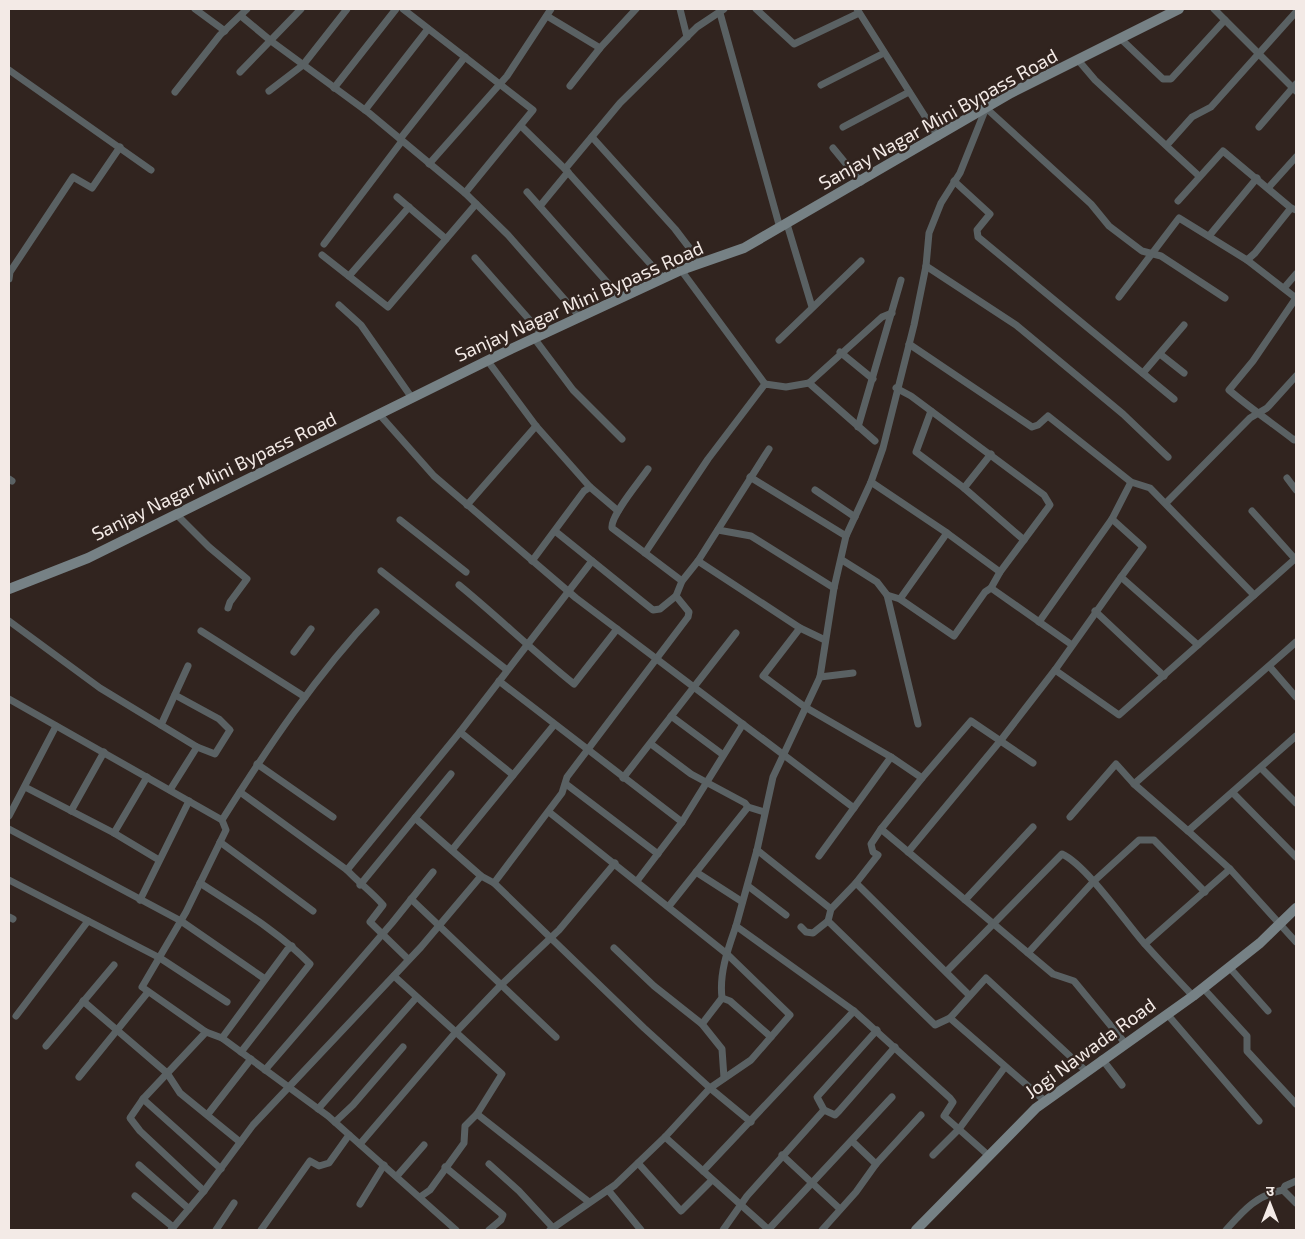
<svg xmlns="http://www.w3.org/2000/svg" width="1305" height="1239" viewBox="0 0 1305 1239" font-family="'Exo 2','Noto Sans Devanagari',sans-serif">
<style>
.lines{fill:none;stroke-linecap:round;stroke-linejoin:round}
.street{stroke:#5a6163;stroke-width:7}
.secondary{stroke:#768185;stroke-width:10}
.labels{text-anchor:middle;stroke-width:5;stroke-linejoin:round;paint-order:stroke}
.street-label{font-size:19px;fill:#f3eae6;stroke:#31241f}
</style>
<rect width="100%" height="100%" fill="#31241f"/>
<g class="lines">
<!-- street -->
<g class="street">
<polyline points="195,9 225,31"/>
<polyline points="403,9 533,110 465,193"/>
<polyline points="680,9 687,37"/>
<polyline points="756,9 794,44 859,13"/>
<polyline points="857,9 938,137"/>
<polyline points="1214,9 1296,91"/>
<polyline points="720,13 780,228"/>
<polyline points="241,16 271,41 369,113 465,193 508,235 580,317"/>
<polyline points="547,16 600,48"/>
<polyline points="1121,39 1163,79 1171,79 1225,20"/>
<polyline points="1078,60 1095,80 1199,176"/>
<polyline points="9,70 151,170"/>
<polyline points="240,72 301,9"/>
<polyline points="821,85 884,53"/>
<polyline points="570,86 600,48 636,9"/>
<polyline points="334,88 396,9"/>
<polyline points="269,91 303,65 347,9"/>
<polyline points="175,92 220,35 247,9"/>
<polyline points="365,110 428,29"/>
<polyline points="521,126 565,169 663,278"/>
<polyline points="843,127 909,92"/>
<polyline points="1259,127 1296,84"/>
<polyline points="592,137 675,229 701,263"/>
<polyline points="400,139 465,57"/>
<polyline points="1167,145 1192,117 1211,107 1296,12"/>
<polyline points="833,148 861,182"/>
<polyline points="429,164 507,76 551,9"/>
<polyline points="565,169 620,103 697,27 724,9"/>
<polyline points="954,181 990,214 977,230 978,237 1174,399"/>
<polyline points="1269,187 1296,157"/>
<polyline points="527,192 621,298"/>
<polyline points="397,197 446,239"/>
<polyline points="1178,201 1223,151 1291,208"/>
<polyline points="540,206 568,172"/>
<polyline points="787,224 812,307"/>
<polyline points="1209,236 1257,178"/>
<polyline points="324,244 402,141"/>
<polyline points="322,255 388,307 476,204"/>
<polyline points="475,258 542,334"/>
<polyline points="1247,260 1255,253 1291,208 1296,210"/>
<polyline points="926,266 1016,325 1123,414 1168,457"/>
<polyline points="681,270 765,384"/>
<polyline points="349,276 409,207"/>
<polyline points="9,279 10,272 73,177 92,188 120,147"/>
<polyline points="1284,288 1296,274"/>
<polyline points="1119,297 1179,218 1247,260 1296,298"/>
<path d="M1296,298L1253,361L1229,390C1250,408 1272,423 1294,440L1296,439"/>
<polyline points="339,305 361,325 412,398"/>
<polyline points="534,338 573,390 622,439"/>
<polyline points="779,340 861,261"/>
<polyline points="909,344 1032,427 1038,425 1048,416 1131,482 1150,488 1254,595"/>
<polyline points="840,352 873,379"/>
<polyline points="1160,354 1184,373"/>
<polyline points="487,360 536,426 590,487 618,511"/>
<polyline points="1143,373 1184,325"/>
<polyline points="809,383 875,441"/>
<polyline points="931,411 916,452 964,488 1024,540"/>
<polyline points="379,414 434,476 576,598 854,808"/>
<polyline points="858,427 901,280"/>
<path d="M648,469C640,481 610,516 612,528L682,581"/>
<polyline points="750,477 846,536"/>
<polyline points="1287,478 1296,490"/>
<polyline points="9,479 12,481"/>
<polyline points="871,482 947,533 1000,572"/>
<polyline points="964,488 991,454"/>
<polyline points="815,490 855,517"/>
<polyline points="1166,503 1250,418 1267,408 1296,376"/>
<polyline points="467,505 536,426"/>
<polyline points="1252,511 1296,560"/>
<polyline points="177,515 209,547 247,579 230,602 228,608"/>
<polyline points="1112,519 1143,547 1121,577 1198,645 1296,558"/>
<polyline points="400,520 466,572"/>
<polyline points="718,530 751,536 834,588"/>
<polyline points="555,531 643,602 653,610 660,609 676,596 682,581 698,561 769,449"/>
<polyline points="645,553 708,459 765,384 786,387 809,383 882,317 892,313"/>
<polyline points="842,560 877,582 887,595 918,724"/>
<polyline points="532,561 584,491 590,487"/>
<polyline points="698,561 800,628 825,640"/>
<polyline points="381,571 507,670"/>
<path d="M459,585C498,617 534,652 574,684L617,629"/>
<polyline points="991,588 1072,645"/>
<polyline points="887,595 900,599 954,636 985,592 991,588 1000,572 1050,505 1044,495 911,396 896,388"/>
<polyline points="900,599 947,533"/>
<polyline points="1095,611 1164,676"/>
<polyline points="9,621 100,688 197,747 215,754 230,730 219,719 175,695"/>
<polyline points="1039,622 1112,519 1131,482"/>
<polyline points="800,628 763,676 805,707 891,757 922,778 881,829 871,844 873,852 878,855 856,883 831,909 828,921 813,933 806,932 801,927"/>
<polyline points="201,631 305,697"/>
<polyline points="294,652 311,629"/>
<polyline points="1270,667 1296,697"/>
<polyline points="1055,670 1119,715 1198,645"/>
<polyline points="820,677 853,673"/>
<polyline points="499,681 682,822"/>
<polyline points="9,699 222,820 226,830 186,912 142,987 206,1032 222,1038 328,1116 456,1230"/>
<polyline points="671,716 722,754"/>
<polyline points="161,725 188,666"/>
<polyline points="460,732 513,775"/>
<polyline points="651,744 691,774 745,803 748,807 764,812"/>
<polyline points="257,764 333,817"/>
<polyline points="1261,768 1296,803"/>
<polyline points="623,778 736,633"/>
<polyline points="922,778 971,721 1033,763"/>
<polyline points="566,784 658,854"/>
<polyline points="1134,784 1296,642"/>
<polyline points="25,787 114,833 159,860"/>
<polyline points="170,790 197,747"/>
<path d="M240,792L347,870C358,882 372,892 383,905L370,922L408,959"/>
<polyline points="1233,793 1296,857"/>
<polyline points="71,811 104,752"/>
<polyline points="549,812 727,954 790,1015 751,1060 710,1088 665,1137 615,1185 550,1230"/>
<polyline points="9,816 56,726"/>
<polyline points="1070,817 1116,764 1134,784 1188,831 1296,736"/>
<polyline points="415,818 481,876 494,883 644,1028 710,1088 751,1122"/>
<path d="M222,820C268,747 316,675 376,612"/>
<polyline points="9,829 181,921 265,979"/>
<polyline points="881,829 1053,974 1074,981 1125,1043"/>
<polyline points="1188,831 1230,869 1296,942"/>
<polyline points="114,833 147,777"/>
<polyline points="220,842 313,911"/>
<polyline points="452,850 554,725"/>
<polyline points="757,850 831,909"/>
<polyline points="908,852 1001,740 1055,670 1121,577"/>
<polyline points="819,856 891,757"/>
<polyline points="347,870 460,732 592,561"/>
<polyline points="696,872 741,901"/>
<polyline points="9,880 160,958 227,1002"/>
<polyline points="637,881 682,822 743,724"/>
<path d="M200,883C238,908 278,931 310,964L241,1052"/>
<polyline points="494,883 562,793 567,777 688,617 689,612 676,596"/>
<polyline points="856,883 969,995"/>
<polyline points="360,885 451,774"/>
<polyline points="748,886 786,915"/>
<polyline points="411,899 556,1037"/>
<polyline points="140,900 189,801"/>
<polyline points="965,900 1033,827"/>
<polyline points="669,906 748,807"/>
<polyline points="9,917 13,919"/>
<polyline points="828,921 935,1025 950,1018 986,978 1086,1071"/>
<polyline points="736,926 757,850 773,777 820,677 834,588 846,536 871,482 883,448 914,325 926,266 929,233 941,203 960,173 986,108 1091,204 1109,226 1142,251 1161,256 1225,298"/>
<polyline points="1145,944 1230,869"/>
<polyline points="614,948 654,986 702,1024 722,1049 724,1078"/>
<polyline points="1028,953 1093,882 1139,840 1154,840 1205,892"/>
<polyline points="1229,967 1268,1011"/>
<path d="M947,971L1062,854C1086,865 1124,920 1143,942C1159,960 1176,978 1193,996"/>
<polyline points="394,976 502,1074 477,1114 465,1126 464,1143 430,1190 420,1197"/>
<polyline points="1203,988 1247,1036 1247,1051 1296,1104"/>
<polyline points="722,998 730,1001 771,1037"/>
<polyline points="83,1001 167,1073 180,1093 240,1142"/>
<polyline points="1167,1014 1259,1121"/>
<polyline points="16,1016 88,921"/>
<polyline points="950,1018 1045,1101"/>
<path d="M702,1024L722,998C719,973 728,949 736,926L854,1011L950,1098L953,1102L944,1116L988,1155"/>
<polyline points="877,1030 817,1097 824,1110 835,1115 839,1111 895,1047"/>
<polyline points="222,1038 287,950 292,946"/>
<polyline points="46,1046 114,965"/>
<polyline points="1102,1059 1122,1085"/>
<polyline points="265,1070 392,923 433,872"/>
<polyline points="79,1077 148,992"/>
<polyline points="143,1099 221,1169"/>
<polyline points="318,1109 416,998"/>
<polyline points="208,1114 251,1059"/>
<polyline points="477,1114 589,1202"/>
<polyline points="335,1122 353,1105 403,1047"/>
<polyline points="665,1137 769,1230"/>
<polyline points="853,1142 876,1164"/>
<polyline points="360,1144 455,1033 500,986 559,930 615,863"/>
<polyline points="782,1155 840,1209"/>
<polyline points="933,1155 959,1129 1005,1067"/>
<polyline points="638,1163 681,1211 712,1180"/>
<polyline points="489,1164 519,1191 555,1230"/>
<polyline points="139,1165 189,1209"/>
<polyline points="445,1167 503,1215 501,1220 489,1230"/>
<polyline points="703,1171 854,1011"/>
<polyline points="397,1176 424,1145"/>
<polyline points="608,1190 641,1230"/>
<polyline points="1283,1190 1296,1203"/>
<polyline points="204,1191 140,1131 130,1118 143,1099 206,1032"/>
<polyline points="135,1196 173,1227"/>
<polyline points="360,1204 384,1165"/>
<polyline points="171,1230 204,1191 253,1125 421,947 481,876"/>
<polyline points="216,1230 234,1203"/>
<polyline points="261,1230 310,1161 319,1166 329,1163 349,1135"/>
<polyline points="723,1230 747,1196 824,1110"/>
<polyline points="768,1230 892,1097"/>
<polyline points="822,1230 856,1192 876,1164 921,1115"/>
<path d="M1226,1230C1243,1211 1256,1195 1283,1190L1285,1186L1296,1181"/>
</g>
<!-- secondary -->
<g class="secondary">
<polyline points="9,589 88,558 511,349 681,270 744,248 1011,93 1179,9"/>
<polyline points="916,1230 1036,1108 1193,996 1260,943 1296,908"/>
</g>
</g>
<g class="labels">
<!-- street labels -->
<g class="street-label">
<text transform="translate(938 119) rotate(-29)" y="7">Sanjay Nagar Mini Bypass Road</text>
<text transform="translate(579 301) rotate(-24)" y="7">Sanjay Nagar Mini Bypass Road</text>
<text transform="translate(214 476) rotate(-26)" y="7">Sanjay Nagar Mini Bypass Road</text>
<text transform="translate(1090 1048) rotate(-36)" y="7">Jogi Nawada Road</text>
</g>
</g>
<!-- border -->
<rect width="1305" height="1239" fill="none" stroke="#f3eae6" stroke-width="20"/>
<!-- north arrow -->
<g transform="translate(1270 1204)" stroke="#31241f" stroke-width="4" paint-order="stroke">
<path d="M0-4L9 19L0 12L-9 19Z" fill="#f3eae6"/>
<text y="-8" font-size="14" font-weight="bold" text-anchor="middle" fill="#f3eae6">उ</text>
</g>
</svg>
